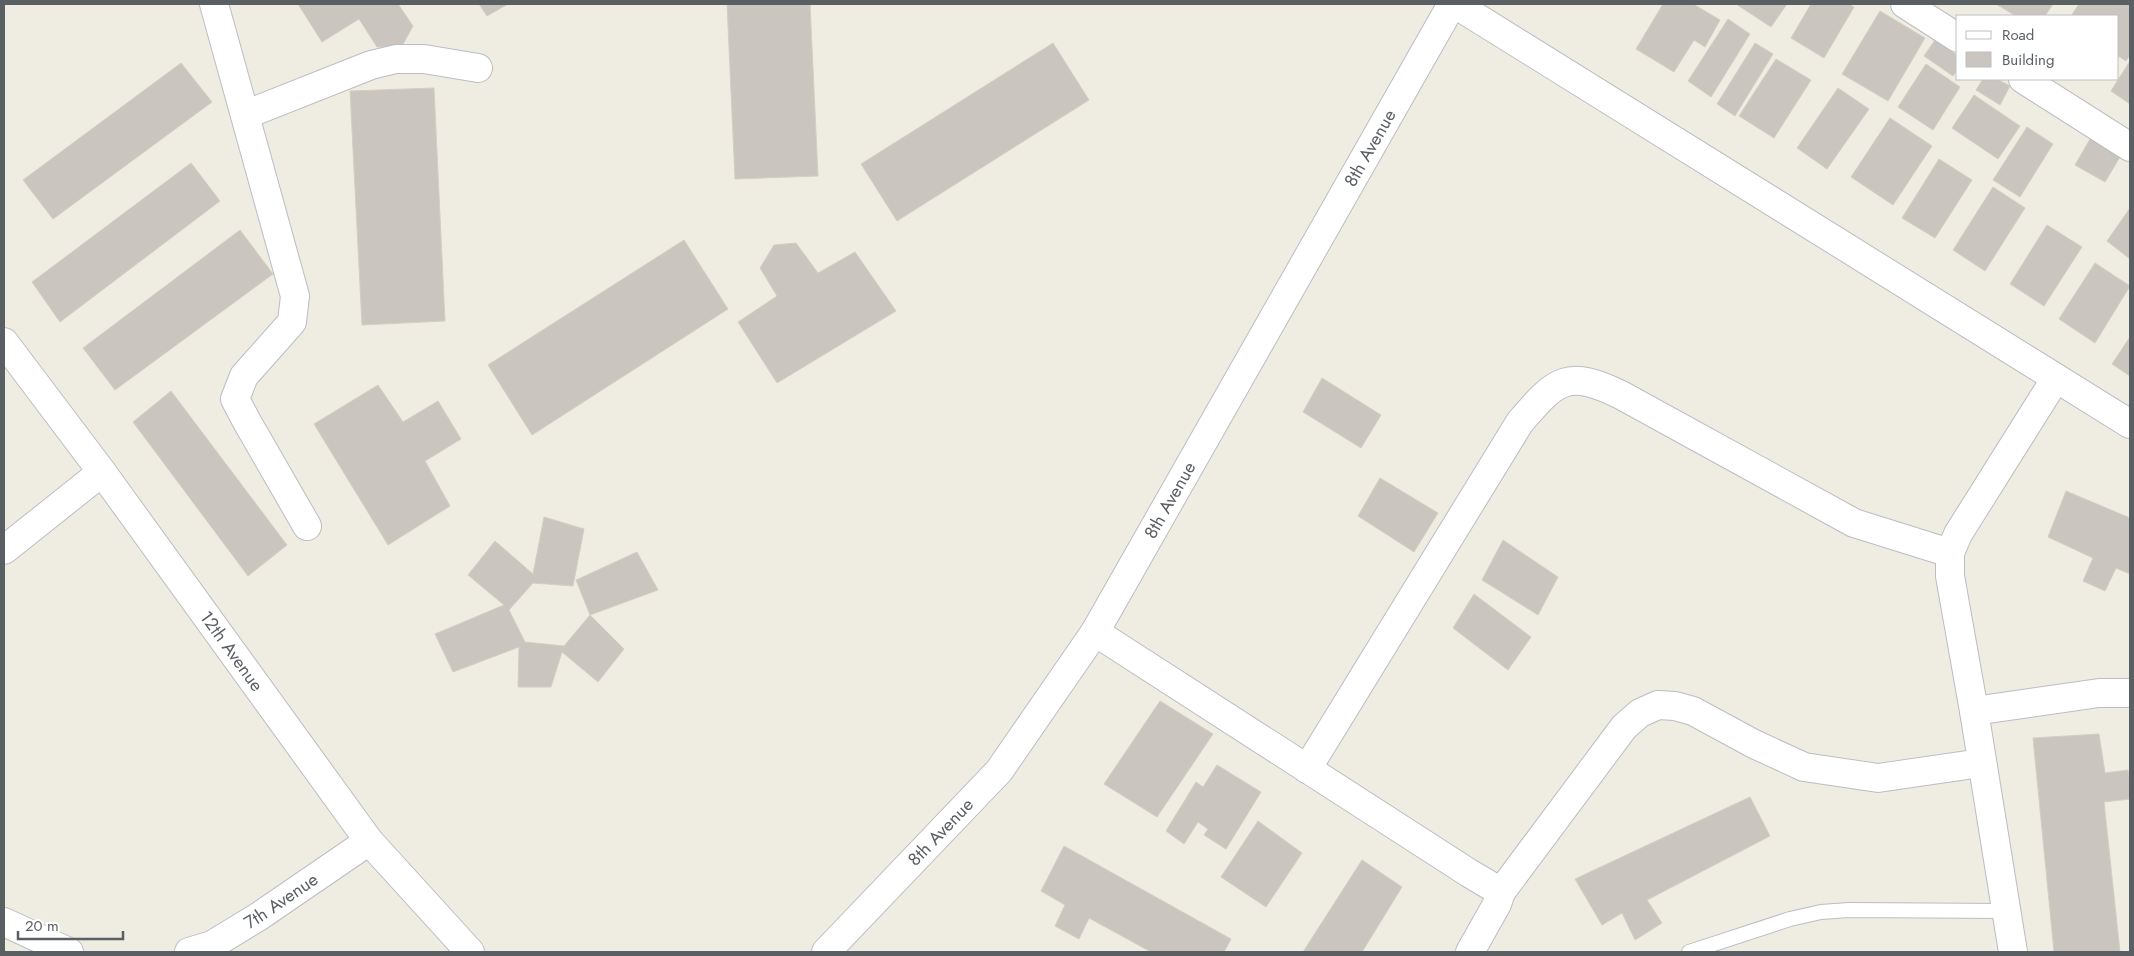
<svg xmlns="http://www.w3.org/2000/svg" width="2134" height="956" viewBox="0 0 2134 956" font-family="Jost,sans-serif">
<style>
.building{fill:#cac6bf;stroke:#d4cfc0}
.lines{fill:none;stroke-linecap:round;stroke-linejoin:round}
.service-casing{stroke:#babdc2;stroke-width:16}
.minor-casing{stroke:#babdc2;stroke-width:30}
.service{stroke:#fff;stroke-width:14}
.minor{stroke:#fff;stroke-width:28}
.labels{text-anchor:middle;stroke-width:4;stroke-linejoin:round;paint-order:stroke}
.street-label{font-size:18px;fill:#5a5f64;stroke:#fff}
</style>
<rect width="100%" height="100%" fill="#efede2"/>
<!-- building -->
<g class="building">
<polygon points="298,4 398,4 413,26 402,46 377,47 359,19 322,42"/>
<polygon points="479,4 508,4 487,16"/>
<polygon points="727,4 810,4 818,176 735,179"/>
<polygon points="1663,4 1693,4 1720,20 1705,47 1694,40 1674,72 1636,49"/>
<polygon points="1736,4 1787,4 1771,27"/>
<polygon points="1811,4 1848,4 1854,7 1824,58 1791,38"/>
<polygon points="1996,4 2053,4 2045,16 2016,16"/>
<polygon points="2079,4 2130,4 2130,55 2126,61 2118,56 2118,16 2071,16"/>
<polygon points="1880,11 1925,38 1888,101 1842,74"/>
<polygon points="1728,19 1750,34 1711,97 1688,81"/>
<polygon points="1935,40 1958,56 1958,69 1953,76 1924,56"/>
<polygon points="1053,43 1089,100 897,221 861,164"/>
<polygon points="1755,43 1773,54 1735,116 1717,104"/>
<polygon points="1776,59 1811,80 1774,138 1739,116"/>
<polygon points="2130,61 2130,104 2111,91"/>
<polygon points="181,63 212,102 53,219 23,180"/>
<polygon points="1926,64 1960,87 1933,130 1898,107"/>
<polygon points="1983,79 1997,79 2010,86 2000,105 1976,90"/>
<polygon points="434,88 445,321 362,325 350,91"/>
<polygon points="1838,88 1869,109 1827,169 1797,148"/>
<polygon points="1974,95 2020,126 1998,159 1952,128"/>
<polygon points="1890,118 1932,146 1893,205 1851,177"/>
<polygon points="2027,127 2053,144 2020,197 1993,180"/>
<polygon points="2093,134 2123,152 2105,182 2075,165"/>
<polygon points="1939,159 1972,180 1935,238 1902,218"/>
<polygon points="191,163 220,201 60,322 32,282"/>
<polygon points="1993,187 2025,208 1985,271 1953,250"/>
<polygon points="2130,208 2130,259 2107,241"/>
<polygon points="2047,225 2082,247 2044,306 2010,284"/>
<polygon points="240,230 273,274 115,390 83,348"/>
<polygon points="684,240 728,309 532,435 488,365"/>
<polygon points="796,243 818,273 855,252 896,311 777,383 738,322 777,296 760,268 774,245"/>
<polygon points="2095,263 2130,286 2095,343 2059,319"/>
<polygon points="2130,337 2130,376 2112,364"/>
<polygon points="1322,378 1381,415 1361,448 1303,412"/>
<polygon points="378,385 403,422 438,401 461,439 425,461 450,506 388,545 314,424"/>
<polygon points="171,391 287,545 248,576 133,422"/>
<polygon points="1380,478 1438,513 1414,552 1358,516"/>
<polygon points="2066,491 2130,518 2130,574 2116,568 2105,591 2083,581 2093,558 2048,537"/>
<polygon points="544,517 584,529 573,586 533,583 509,610 525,642 564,646 590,615 624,649 598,682 562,652 551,687 518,687 519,647 453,672 435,634 504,605 468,575 495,541 533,574"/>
<polygon points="1503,540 1558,577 1538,615 1482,580"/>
<polygon points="637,552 658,590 590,615 576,580"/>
<polygon points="1474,594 1531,637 1508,670 1453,628"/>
<polygon points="1160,701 1213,734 1157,817 1104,784"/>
<polygon points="2099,734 2105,773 2128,770 2130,781 2130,799 2104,802 2120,952 2054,952 2033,738"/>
<polygon points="1217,765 1261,792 1226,849 1204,835 1208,829 1198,822 1184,844 1166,831 1196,782 1203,787"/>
<polygon points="1750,797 1770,836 1647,900 1662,923 1635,940 1622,913 1602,925 1575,879"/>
<polygon points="1258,821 1302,853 1266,907 1221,877"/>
<polygon points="1064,846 1231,939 1224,952 1151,952 1089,918 1079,939 1055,926 1065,905 1041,891"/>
<polygon points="1362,860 1402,887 1362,952 1303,952"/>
</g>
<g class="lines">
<!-- service casing -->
<g class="service-casing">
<polyline id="service" points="1689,952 1790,919 1821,912 1849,910 2006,911"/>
</g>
<!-- minor casing -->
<g class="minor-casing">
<g id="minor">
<polyline points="214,4 295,296 292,322 244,376 235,399 246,420 307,526"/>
<polyline points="1455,4 2130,424"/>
<polyline points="1905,4 1958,38"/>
<polyline points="2023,79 2130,147"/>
<polyline points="245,115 371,65 396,59 424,59 478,68"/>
<path id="s1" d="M4,342L102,472L369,841L470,952"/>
<polyline points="4,550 102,472"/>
<polyline points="1095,632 1469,873 1501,892 1624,727 1640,713 1658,705 1675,706 1693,711 1754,744 1804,767 1878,778 1981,763"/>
<polyline points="1974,711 2099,693 2130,693"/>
<path d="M1307,769L1520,422C1557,379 1567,369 1621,395L1854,523L1950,553"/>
<polyline points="4,922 69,952"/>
<path id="s2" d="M189,952L212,945L258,917L369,841"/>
<path id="s3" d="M826,952L999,771L1095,632L1452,4"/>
<polyline points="1470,952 1497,904 1501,892"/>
<polyline points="2013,952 1974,711 1950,576 1950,553 1958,534 2056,378"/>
</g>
</g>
<!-- service -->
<use href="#service" class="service"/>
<!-- minor -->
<use href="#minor" class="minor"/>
</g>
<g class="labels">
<!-- street labels -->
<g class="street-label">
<text dy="6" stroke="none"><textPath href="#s3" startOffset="976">8th Avenue</textPath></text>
<text dy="6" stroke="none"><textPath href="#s3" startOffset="571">8th Avenue</textPath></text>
<text dy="6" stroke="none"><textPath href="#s1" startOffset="384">12th Avenue</textPath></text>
<text dy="6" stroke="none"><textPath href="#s3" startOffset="166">8th Avenue</textPath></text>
<text dy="6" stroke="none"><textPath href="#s2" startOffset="106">7th Avenue</textPath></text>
</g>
</g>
<!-- border -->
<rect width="2134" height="956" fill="none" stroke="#5a5f64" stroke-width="10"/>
<!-- legend -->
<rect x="1956" y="15" width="162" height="65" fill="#ffffff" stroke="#bdbfc1"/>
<rect x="1966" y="31" width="25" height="8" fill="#ffffff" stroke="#bdbfc1"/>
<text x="2002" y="40" font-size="15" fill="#5a5f64">Road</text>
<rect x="1966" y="52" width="25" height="15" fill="#cac6bf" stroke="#bdbfc1"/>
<text x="2002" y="65" font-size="15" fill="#5a5f64">Building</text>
<!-- scale -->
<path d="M18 931v8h105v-8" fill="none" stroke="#5a5f64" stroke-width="2.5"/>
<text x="25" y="931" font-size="15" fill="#5a5f64" stroke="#ffffff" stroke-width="4" paint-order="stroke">20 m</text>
</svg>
